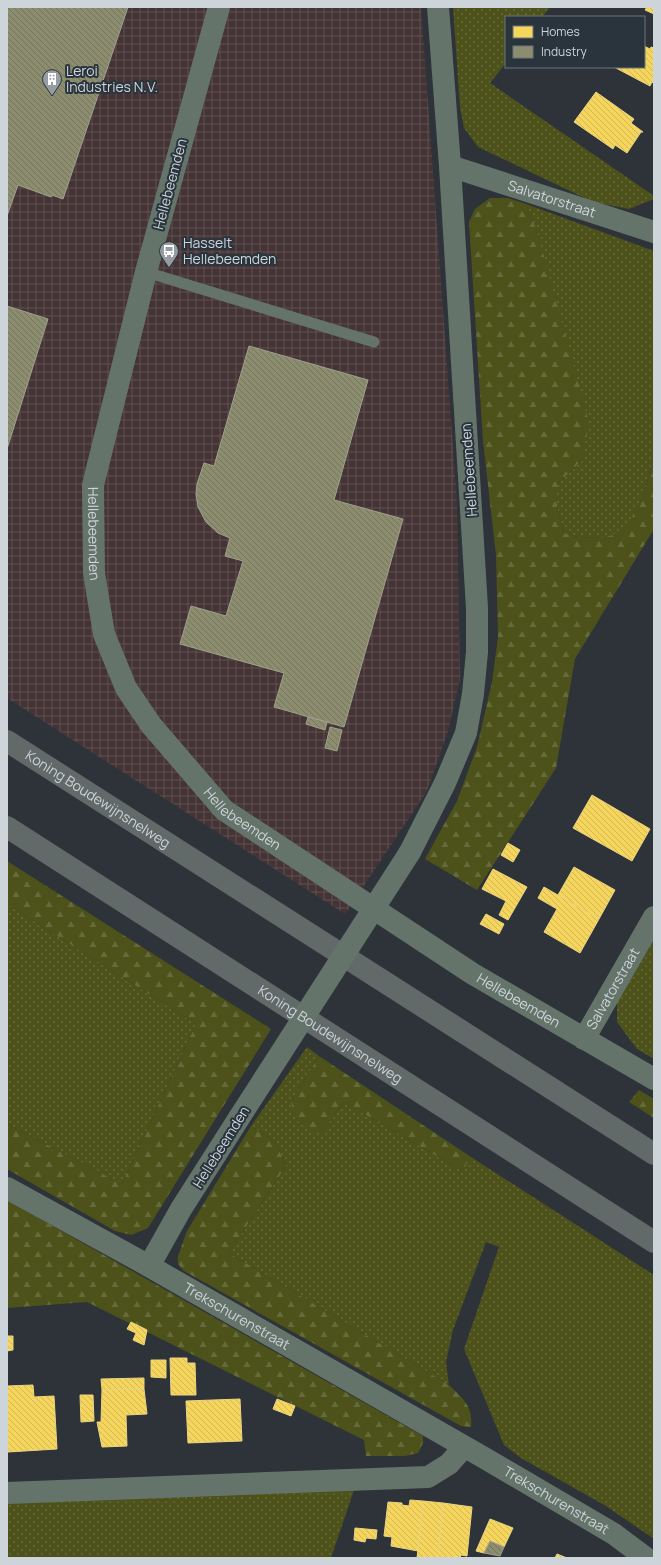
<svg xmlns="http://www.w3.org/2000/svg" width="661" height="1565" viewBox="0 0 661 1565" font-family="Manrope,sans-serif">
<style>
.industrial{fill:url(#industrial-grid)}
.grass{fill:url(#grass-dots)}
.forest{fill:url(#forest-firs)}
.homes{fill:url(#homes-back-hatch);stroke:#ead582}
.industry{fill:url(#industry-back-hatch);stroke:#a0a28e}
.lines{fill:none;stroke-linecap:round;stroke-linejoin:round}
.lane{stroke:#65746b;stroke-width:11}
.street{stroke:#65746b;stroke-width:22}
.highway{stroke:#616a69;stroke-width:22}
.street-bridge{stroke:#65746b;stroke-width:22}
.labels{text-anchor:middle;stroke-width:4;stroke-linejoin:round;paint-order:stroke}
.poi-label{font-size:14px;fill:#cdd4da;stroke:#29343d;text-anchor:start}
.street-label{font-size:14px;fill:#cdd4da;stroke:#29343d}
</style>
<defs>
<pattern id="industrial-grid" width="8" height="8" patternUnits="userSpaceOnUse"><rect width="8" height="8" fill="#453435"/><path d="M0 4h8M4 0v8" fill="none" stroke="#5f5052"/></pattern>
<pattern id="grass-dots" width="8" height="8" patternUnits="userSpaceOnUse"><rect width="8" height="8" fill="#4c5219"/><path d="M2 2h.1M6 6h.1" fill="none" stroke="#656a3a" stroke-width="1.8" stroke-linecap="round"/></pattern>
<pattern id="forest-firs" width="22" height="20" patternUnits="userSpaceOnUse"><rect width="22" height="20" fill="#4c5219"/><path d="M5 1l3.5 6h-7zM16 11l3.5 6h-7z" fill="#656a3a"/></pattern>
<pattern id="homes-back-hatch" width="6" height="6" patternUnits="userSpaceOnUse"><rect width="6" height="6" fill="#f6d55c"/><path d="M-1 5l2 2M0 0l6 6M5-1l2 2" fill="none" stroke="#d1b757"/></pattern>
<pattern id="industry-back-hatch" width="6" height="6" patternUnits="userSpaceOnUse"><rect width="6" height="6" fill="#8c8c6e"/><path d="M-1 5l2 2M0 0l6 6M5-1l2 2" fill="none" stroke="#757560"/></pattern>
</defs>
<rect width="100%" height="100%" fill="#2e3339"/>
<!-- industrial -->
<polygon class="industrial" points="7,7 421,7 457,503 460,679 448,731 427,791 345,914 7,698"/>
<!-- grass -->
<g class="grass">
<polygon points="453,7 550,7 542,17 506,17 506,63 490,83 654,196 654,199 629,209 593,202 478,147 464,128 460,107"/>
<polygon points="526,204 654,251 654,455 644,494 626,530 604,538 578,537 564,533 557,507 557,485 582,460 537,231"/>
<polygon points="7,904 196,1024 122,1184 7,1124"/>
<polygon points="654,933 654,1059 637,1049 617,1022 617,1001"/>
<polygon points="307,1047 319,1056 291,1102 323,1131 344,1102 462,1171 471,1157 654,1275 654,1539 606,1506 521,1458 504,1445 464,1349 499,1247 486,1242 453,1330 446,1362 449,1385 229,1253 286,1166 275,1141 251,1126"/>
<polygon points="355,1487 331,1558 7,1558 7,1501"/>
</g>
<!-- forest -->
<g class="forest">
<polygon points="490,198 508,198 526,204 537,231 587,414 587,434 582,460 557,485 557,507 564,533 578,537 604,538 625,530 644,494 654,455 654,529 575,659 556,768 477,890 425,859 457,801 477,747 492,682 498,637 496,555 483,441 469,222 475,209"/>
<polygon points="7,861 271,1029 148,1228 131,1235 115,1231 7,1169 7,1124 122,1184 196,1024 7,904"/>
<polygon points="319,1056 471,1157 462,1171 344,1102 323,1131 310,1132 296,1120 291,1102"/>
<polygon points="639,1090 654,1099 654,1118 629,1102"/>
<path d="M251,1126L275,1141L286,1166L229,1253L449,1385C463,1399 473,1405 471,1427L461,1426L184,1271L178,1264V1256L187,1231Z"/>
<polygon points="7,1200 423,1436 423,1443 418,1453 405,1456 366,1456 364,1440 87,1302 7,1308"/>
</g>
<!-- homes -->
<g class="homes">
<polygon points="647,7 654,7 654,14 645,10"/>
<polygon points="644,46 650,49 651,47 654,48 654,84 652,82 650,86 614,67 644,67"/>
<polygon points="596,92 634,119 631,123 643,132 641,132 627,153 615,145 613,149 574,122"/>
<polygon points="592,795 650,829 632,861 573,828"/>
<polygon points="508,843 520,850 513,862 501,855"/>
<polygon points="574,867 615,890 599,919 558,895"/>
<polygon points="493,869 527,887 508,920 499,915 506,901 482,889"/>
<polygon points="544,887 599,919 580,953 544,932 557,909 538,898"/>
<polygon points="486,914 504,924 499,934 480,924"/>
<polygon points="131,1322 147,1330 144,1345 133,1340 136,1333 127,1329"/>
<polygon points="7,1336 13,1336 13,1350 7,1351"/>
<polygon points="170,1358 187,1358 187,1363 195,1363 196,1395 171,1395"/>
<polygon points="151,1360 166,1360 166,1378 151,1377"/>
<polygon points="144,1378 144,1389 102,1390 101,1379"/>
<polygon points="33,1385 34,1397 54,1396 57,1449 8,1452 7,1386"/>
<polygon points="144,1389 147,1414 126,1415 127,1446 102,1447 97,1422 101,1422 102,1390"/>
<polygon points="80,1395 93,1395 94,1421 81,1422"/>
<polygon points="240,1399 242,1441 188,1443 186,1401"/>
<polygon points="277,1399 295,1406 291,1416 273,1409"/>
<polygon points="410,1500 423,1501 418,1551 391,1546 392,1537 384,1536 388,1502 402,1503 402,1505 409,1506"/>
<polygon points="423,1501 443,1503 438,1558 417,1558"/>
<polygon points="443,1503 472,1507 467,1556 461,1555 460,1558 438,1558"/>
<polygon points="490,1519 513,1528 504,1547 490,1541 484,1553 476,1551"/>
<polygon points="355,1528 377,1530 376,1539 366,1538 365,1542 354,1540"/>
<polygon points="557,1554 567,1558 555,1558"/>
</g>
<!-- industry -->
<g class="industry">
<polygon points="7,7 128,7 63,199 52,195 51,197 18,185 7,216"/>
<polygon points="7,306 48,319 7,449"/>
<polygon points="249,346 368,380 334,500 403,519 344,727 274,707 284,673 180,644 191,606 226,616 243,561 225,556 230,538 218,533 206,522 198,507 196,494 197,484 204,463 214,466"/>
<polygon points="308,717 327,722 325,730 306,724"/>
<polygon points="330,727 342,730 337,751 325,748"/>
<polygon points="490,1541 504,1547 500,1556 484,1553"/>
</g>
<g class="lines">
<!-- lane -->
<polyline class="lane" points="146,272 374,342"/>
<!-- street -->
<g class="street">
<path id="s1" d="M219,7L146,272L93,485L94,573L104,634L126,688L151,725L224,810L473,974L654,1079"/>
<path id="s2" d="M450,166L654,232"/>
<polyline points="410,852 445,783 466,733 473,694 477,652 477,608 450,166 438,7"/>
<path id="s3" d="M584,1039L654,917"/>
<path id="s4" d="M7,1188L149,1266L481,1456L614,1534L646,1558"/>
<polyline points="149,1266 181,1209 239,1118"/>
<polyline points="7,1493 428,1477 449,1464 464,1447"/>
</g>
<!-- highway -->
<g class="highway">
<path id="s5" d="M7,741L654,1154"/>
<path id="s6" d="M7,827L654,1242"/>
</g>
<!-- street-bridge -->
<polyline class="street-bridge" points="239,1118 410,852"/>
</g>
<!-- icons -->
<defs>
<g id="building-pin" transform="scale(1)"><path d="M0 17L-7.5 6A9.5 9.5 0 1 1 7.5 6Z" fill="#959ca2" stroke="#29343d"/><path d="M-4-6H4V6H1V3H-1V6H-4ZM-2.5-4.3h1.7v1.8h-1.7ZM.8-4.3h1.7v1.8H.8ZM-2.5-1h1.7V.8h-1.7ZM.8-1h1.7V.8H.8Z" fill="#fff"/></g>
<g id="bus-pin" transform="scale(1)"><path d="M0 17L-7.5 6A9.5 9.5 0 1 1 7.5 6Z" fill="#959ca2" stroke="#29343d"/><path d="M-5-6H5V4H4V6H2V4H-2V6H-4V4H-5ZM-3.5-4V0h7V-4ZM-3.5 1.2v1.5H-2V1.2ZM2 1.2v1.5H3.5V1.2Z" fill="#fff"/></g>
</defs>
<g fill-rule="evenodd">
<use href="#building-pin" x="52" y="79"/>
<use href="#bus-pin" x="169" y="251"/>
</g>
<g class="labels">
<!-- poi labels -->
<g class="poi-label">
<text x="66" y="76">Leroi<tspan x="66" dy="16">Industries N.V.</tspan></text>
<text x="183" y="248">Hasselt<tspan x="183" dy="16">Hellebeemden</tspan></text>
</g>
<!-- street labels -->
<g class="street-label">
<text transform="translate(170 184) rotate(-75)" y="5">Hellebeemden</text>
<text dy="5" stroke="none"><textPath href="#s2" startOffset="107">Salvatorstraat</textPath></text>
<text transform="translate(469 470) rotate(-94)" y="5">Hellebeemden</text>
<text dy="5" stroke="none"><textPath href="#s1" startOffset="543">Hellebeemden</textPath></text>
<text dy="5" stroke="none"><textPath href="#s5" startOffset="108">Koning Boudewijnsnelweg</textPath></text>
<text dy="5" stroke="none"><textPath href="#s1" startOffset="879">Hellebeemden</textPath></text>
<text dy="5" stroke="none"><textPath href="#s3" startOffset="58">Salvatorstraat</textPath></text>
<text dy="5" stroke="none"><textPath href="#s1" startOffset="1210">Hellebeemden</textPath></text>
<text dy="5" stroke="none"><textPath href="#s6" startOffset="384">Koning Boudewijnsnelweg</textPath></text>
<text transform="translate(221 1147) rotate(-58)" y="5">Hellebeemden</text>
<text dy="5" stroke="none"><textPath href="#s4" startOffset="263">Trekschurenstraat</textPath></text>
<text dy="5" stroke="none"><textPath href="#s4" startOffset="632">Trekschurenstraat</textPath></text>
</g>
</g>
<!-- border -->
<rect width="661" height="1565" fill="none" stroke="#cdd4da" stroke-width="16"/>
<!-- legend -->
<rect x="505" y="16" width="140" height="52" fill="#29343d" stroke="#6b747c"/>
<rect x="513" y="26" width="20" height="12" fill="#f6d55c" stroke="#6b747c"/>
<text x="541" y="36" font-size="12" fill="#cdd4da">Homes</text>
<rect x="513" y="46" width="20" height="12" fill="#8c8c6e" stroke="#6b747c"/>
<text x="541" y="56" font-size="12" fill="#cdd4da">Industry</text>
</svg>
